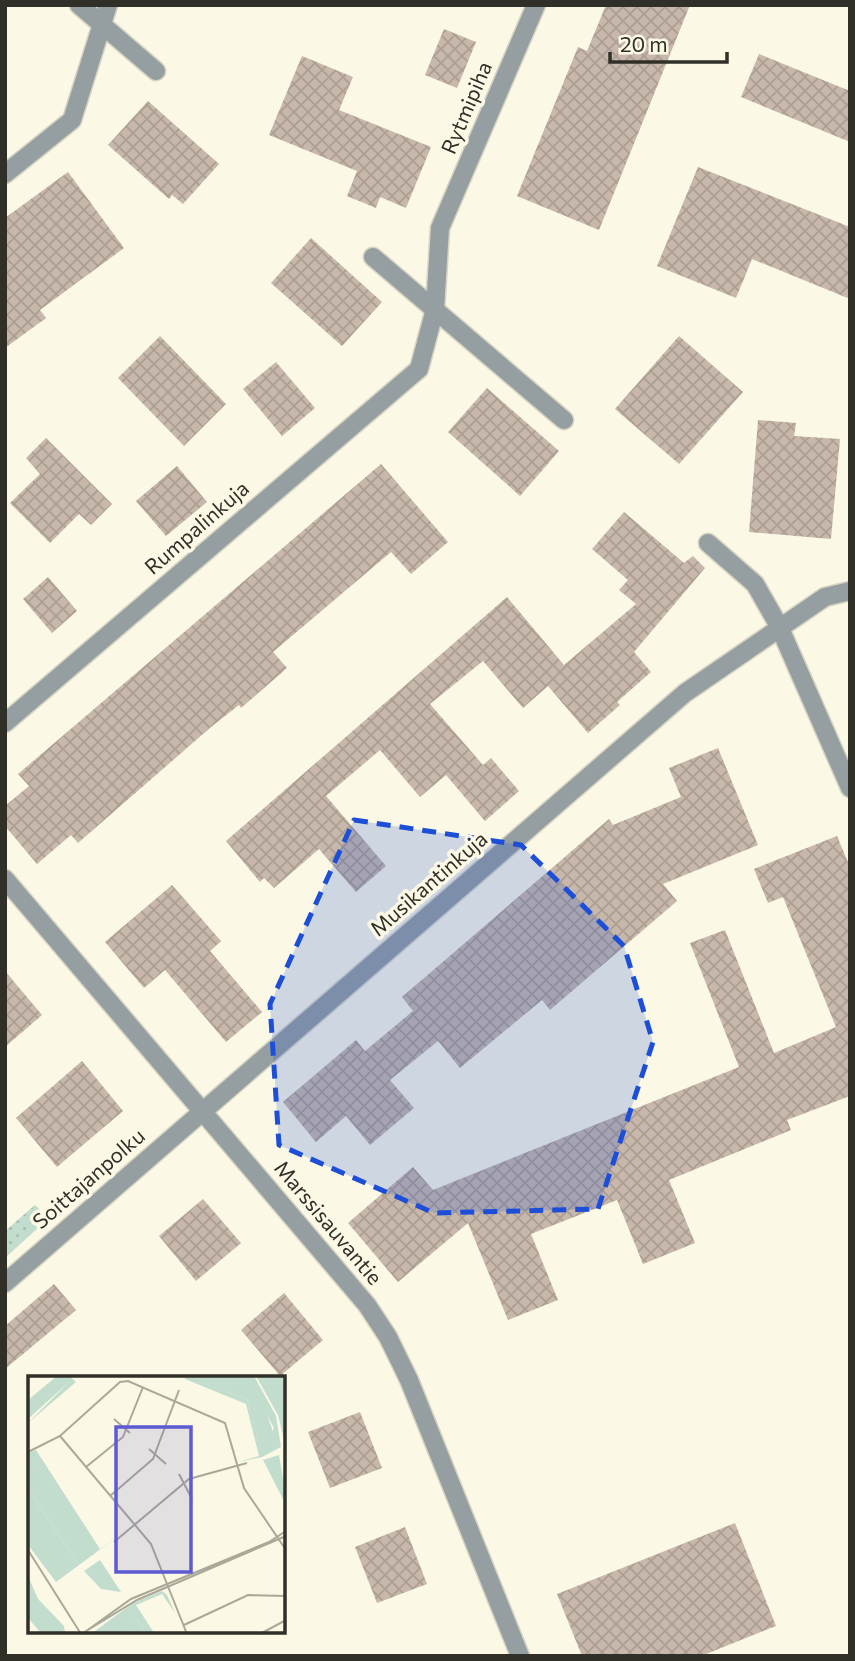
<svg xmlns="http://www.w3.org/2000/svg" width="855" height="1661" viewBox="0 0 855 1661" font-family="Commissioner,sans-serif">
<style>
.grass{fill:url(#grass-dots)}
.building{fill:url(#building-cross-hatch)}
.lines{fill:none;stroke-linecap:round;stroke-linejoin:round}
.street-casing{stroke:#d6d4c3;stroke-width:21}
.street{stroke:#959ea0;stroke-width:18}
.marked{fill:#1d4ed8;fill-opacity:0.2;stroke:#1d4ed8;stroke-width:5;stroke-dasharray:14 9;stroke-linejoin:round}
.labels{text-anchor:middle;stroke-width:7;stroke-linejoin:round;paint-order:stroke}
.street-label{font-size:21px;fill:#302f28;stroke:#fbf8e5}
.inset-road{fill:none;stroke:#aaa899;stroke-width:2}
.view{fill:#5e5ad2;fill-opacity:0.15;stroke:#5e5ad2;stroke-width:3.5}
.inset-edge{fill:none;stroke:#302f28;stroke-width:3.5}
</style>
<defs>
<pattern id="grass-dots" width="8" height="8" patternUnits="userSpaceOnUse" patternTransform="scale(1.75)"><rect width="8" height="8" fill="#c2ddce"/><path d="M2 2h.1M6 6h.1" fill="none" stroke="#a7beb1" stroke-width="1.8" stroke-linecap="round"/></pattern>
<pattern id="building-cross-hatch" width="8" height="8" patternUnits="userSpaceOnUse" patternTransform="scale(1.75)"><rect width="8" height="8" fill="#c8b8ab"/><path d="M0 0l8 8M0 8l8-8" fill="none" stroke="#ac9e93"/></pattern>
</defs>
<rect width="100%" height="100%" fill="#fbf8e5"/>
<!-- grass -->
<polygon class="grass" points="35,1205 49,1218 5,1258 5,1231"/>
<!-- building -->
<g class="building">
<polygon points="606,5 690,5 599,230 517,196 578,47 587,51"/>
<polygon points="444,29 476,42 457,88 425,75"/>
<polygon points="759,54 850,91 850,142 741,97"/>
<polygon points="302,56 353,77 339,110 431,147 406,208 380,197 376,208 347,196 357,171 269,135"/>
<polygon points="148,101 219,164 183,204 172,195 169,199 108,145"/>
<polygon points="698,167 850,227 850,299 752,259 736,298 657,266"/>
<polygon points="68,172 124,248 40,310 46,318 5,348 5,218"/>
<polygon points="311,238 382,302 342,346 271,283"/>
<polygon points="160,336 226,404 184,446 118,378"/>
<polygon points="679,336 743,392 679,464 615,409"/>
<polygon points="276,362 315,408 282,436 243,389"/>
<polygon points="487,388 559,451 520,496 448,432"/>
<polygon points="758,420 796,423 794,436 840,439 831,539 749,532"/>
<polygon points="46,438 112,504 91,525 79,514 50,543 10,503 40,474 26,458"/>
<polygon points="381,464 448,542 411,574 391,552 273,652 287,668 241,708 239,705 211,727 78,843 71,835 37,864 5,826 5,806 29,786 18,774"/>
<polygon points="177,466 207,502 166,536 136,501"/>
<polygon points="624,512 684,563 693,556 705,568 634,652 651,672 617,702 620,705 588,733 548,686 523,708 483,661 430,704 483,765 491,758 519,791 485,821 446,775 420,797 380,750 326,796 386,866 356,892 319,849 274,888 264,878 260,882 226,841 507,597 564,665 636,604 619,590 628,580 592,549"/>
<polygon points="48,577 77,611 52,633 23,599"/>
<polygon points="718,748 758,845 663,884 677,901 550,1010 542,1000 460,1068 438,1041 390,1080 414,1108 370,1145 346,1116 316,1142 283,1102 356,1040 365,1051 413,1011 402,997 609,819 613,825 681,797 669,768"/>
<polygon points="837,836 850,867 850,1096 787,1120 791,1130 669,1180 695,1243 643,1264 617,1200 531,1234 558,1300 508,1320 468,1223 398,1282 348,1223 413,1167 433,1190 739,1067 690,943 725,930 774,1053 836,1027 783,897 768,903 754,869"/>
<polygon points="172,885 221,941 210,951 262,1012 226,1042 165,970 144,988 105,942"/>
<polygon points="5,971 42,1015 5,1047"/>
<polygon points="82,1061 123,1111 57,1167 16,1118"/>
<polygon points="203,1199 241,1243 196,1281 159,1236"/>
<polygon points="54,1284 76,1310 5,1369 5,1326"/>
<polygon points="284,1293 323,1340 280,1376 241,1330"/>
<polygon points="360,1412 382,1468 330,1488 308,1432"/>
<polygon points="735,1523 776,1626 701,1656 582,1656 557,1594"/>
<polygon points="405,1527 427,1584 377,1603 355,1547"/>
</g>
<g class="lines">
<!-- street casing -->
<g class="street-casing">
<g id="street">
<polyline points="79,5 156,71"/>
<polyline points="5,174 72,120 108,5"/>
<polyline points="373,257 564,420"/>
<polyline points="708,543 755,584 779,626 850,788"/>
<polyline points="5,723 419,369 435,309 440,228 536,5"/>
<polyline points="5,879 367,1305 388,1337 409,1380 520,1656"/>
<polyline points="5,1283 685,693 825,597 850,591"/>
</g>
</g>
<!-- street -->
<use href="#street" class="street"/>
</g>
<!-- marked area -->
<path class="marked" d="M354,820L521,845L624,946L653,1042L598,1209L434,1213L279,1145L270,1004Z"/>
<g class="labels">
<!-- street labels -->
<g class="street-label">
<text transform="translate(467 108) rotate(-67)" y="7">Rytmipiha</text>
<text transform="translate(197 528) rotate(-41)" y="7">Rumpalinkuja</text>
<text transform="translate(429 884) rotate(-41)" y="7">Musikantinkuja</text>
<text transform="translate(89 1179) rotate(-41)" y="7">Soittajanpolku</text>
<text transform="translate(328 1223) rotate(50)" y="7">Marssisauvantie</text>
</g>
</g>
<!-- overview -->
<g transform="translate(28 1376)">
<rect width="257" height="257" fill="#fbf8e5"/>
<path d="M41,0L48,6L0,47L41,6ZM158,0H171L168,5L219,23L234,78L246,52L218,0H226L248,40L253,71L234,81L210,86L231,80L218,28L157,3ZM228,0H257V68L250,39ZM8,74L72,173L93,158L28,206L0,169V113L50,188L7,87L0,83V77ZM0,200L10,223L36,250L37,257H13L0,242ZM134,215L139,219L147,237L134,218L108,229L126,257H118L105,238L99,252L105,257L63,258L105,227Z" fill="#c2ddce"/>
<path d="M29,0H41V6L0,43V24ZM171,0H218L235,27L250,70L234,79L219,23L167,5ZM234,0H257V58L255,38ZM251,79L257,114V127L235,84ZM0,83L7,87L66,178L50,188L0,113ZM72,184L93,216L73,213L56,195ZM100,237L105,238L118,257H105L99,252L95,240Z" fill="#c2ddce"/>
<path class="inset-road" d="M86,43L102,57M32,60L123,168L159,258M121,73L138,88M0,76L32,60L92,6L100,5L197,47L216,112L258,174M58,91L95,61L115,11M151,98L164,123M82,120L125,83L151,14M86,166L161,103L219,87M0,174L53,258M156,249L220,219L258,220M55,257L109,224L258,160M54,258L103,223L241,166L258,155M232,258L258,244"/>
<path class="view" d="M88,51H163V196H88Z"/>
<rect width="257" height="257" class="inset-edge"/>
</g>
<!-- border -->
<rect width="855" height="1661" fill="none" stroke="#302f28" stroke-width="14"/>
<!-- scale -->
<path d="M610 52v10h117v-10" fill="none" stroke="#302f28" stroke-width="3.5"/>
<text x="620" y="52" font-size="21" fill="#302f28" stroke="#fbf8e5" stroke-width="5" paint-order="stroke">20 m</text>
</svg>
